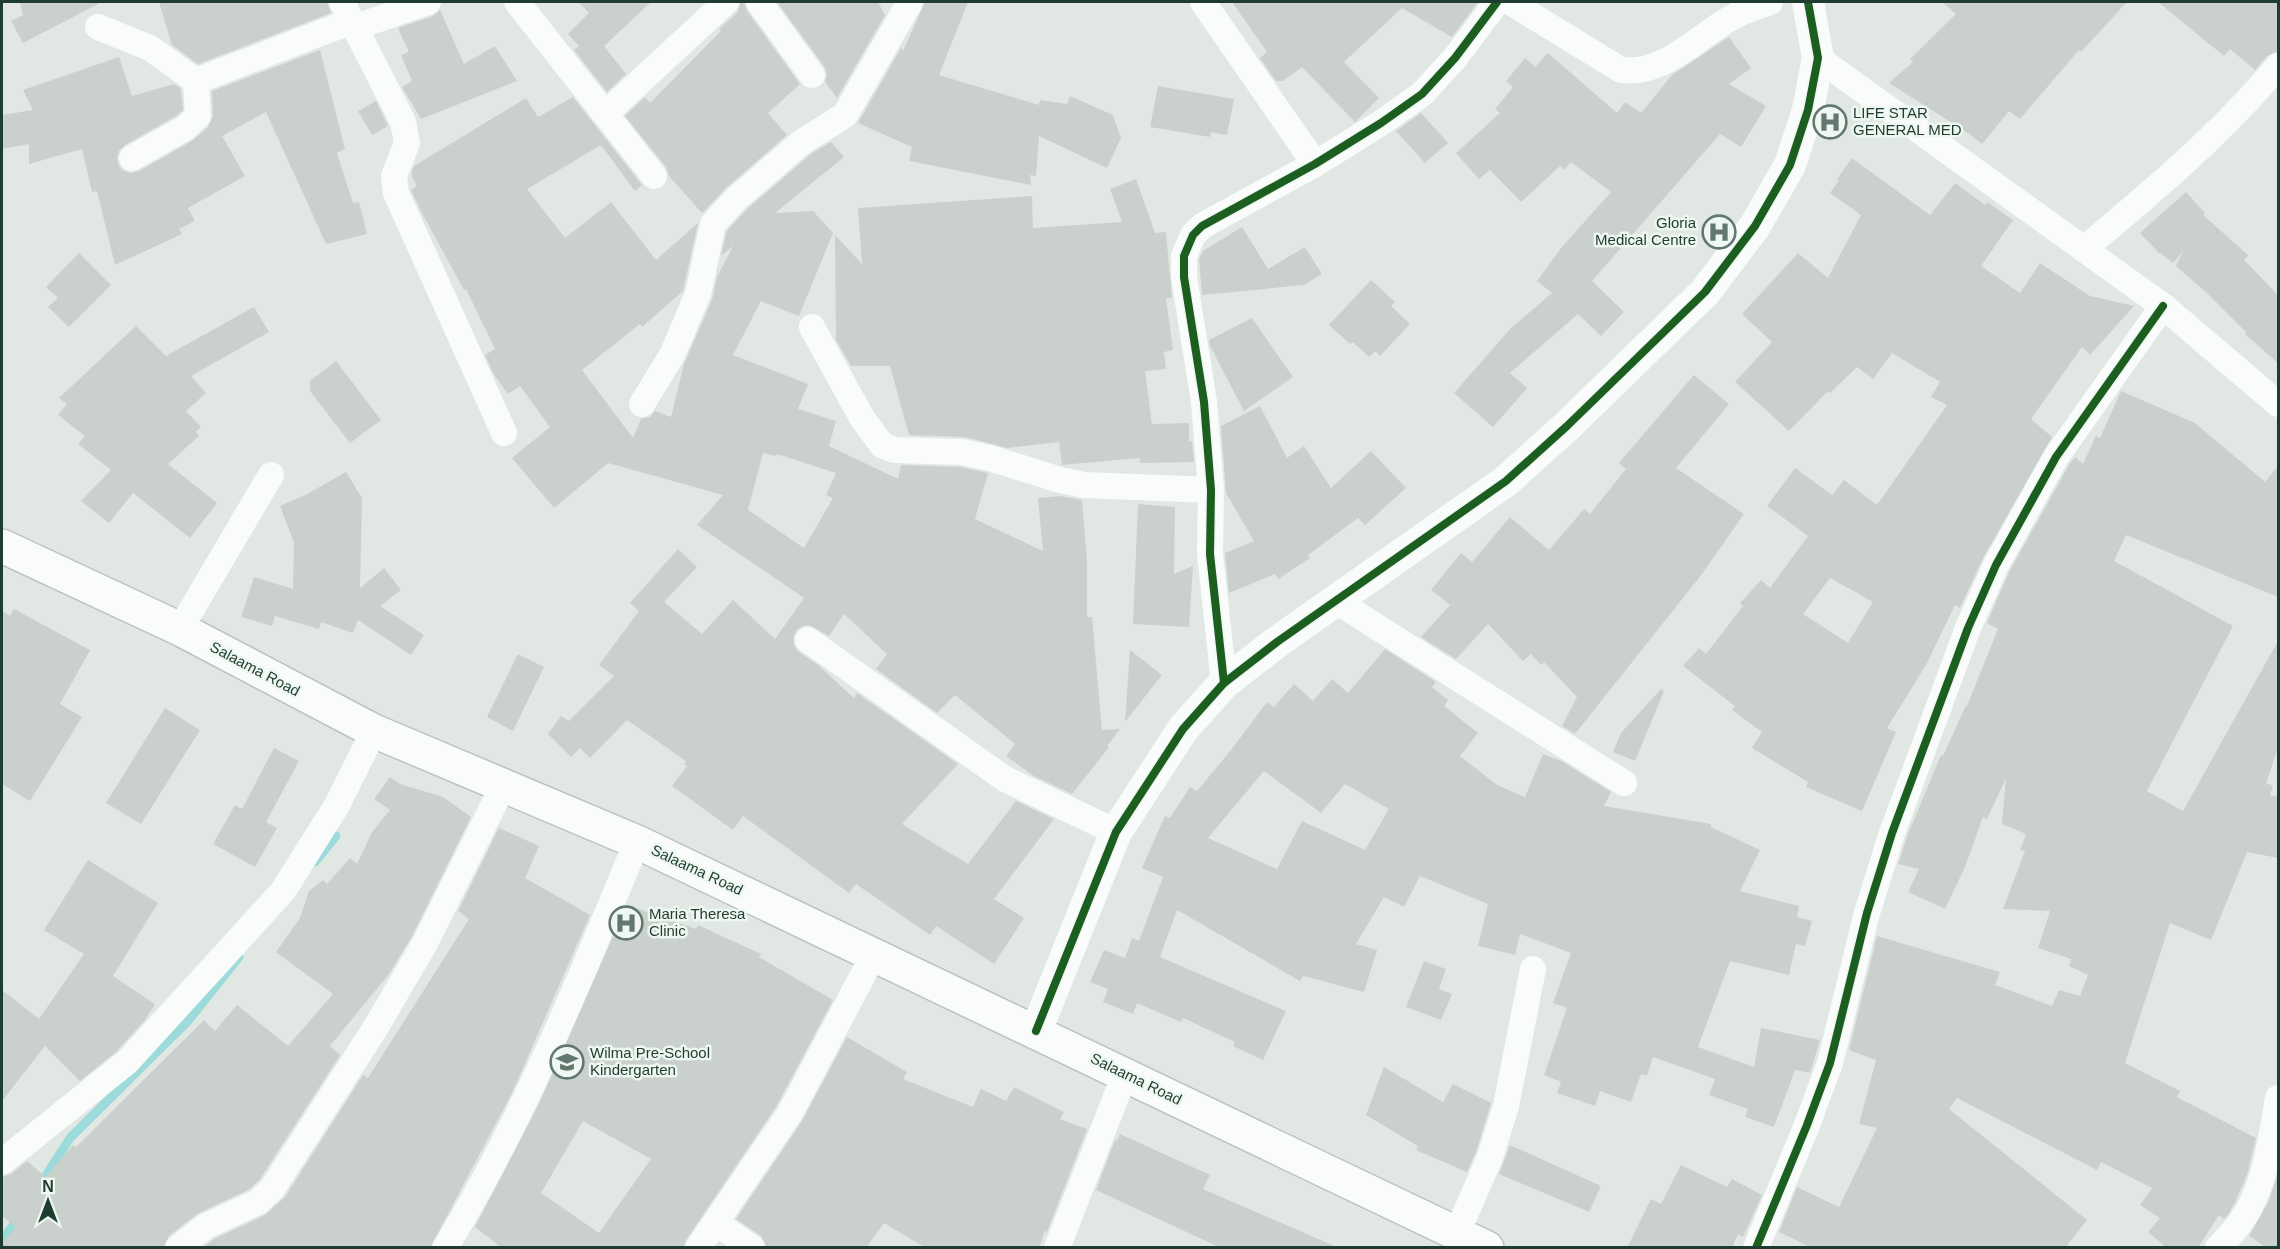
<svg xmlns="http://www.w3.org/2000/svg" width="2280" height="1249" viewBox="0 0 2280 1249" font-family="Helvetica,sans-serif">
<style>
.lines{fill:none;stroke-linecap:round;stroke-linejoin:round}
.stream{stroke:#9ddbda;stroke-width:9}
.building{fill:#cad1cd;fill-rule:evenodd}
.secondary-casing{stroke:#bac5bf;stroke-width:36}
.minor{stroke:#fafcfb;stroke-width:26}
.tertiary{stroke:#fafcfb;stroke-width:32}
.secondary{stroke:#fafcfb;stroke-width:33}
.cycleway-casing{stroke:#eef7f1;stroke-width:11}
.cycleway{stroke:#1b5e20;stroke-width:8}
.labels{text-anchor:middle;stroke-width:5;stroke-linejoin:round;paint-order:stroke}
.poi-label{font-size:15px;fill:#1e3c2f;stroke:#eef7f1;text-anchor:start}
.street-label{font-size:15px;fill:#1e3c2f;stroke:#eef7f1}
</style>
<rect width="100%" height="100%" fill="#e1e8e4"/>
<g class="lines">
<!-- stream -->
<g class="stream">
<polyline points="315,862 336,836"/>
<polyline points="40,1185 70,1138 188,1021 239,957"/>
<polyline points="2,1240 19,1217"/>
</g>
</g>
<!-- building -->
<g class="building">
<polygon points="20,2 102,2 23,43 11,21 23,15"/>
<polygon points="159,2 327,2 331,13 198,64 172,45"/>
<polygon points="579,2 651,2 604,46 626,74 607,92 574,50 579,46 568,34 589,13"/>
<polygon points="741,2 744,2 747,11 800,84 768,113 787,135 726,188 702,213 669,176 666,167 625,116 645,97 650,103 721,31 719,29 737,13"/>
<polygon points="777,2 878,2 885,15 837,98 825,82 827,74 824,66"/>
<polygon points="925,2 968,2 939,75 1039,105 1040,100 1067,104 1070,96 1113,115 1121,138 1107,168 1039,136 1036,176 1030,175 1031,185 909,161 912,147 858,123 901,48 903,51"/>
<polygon points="1232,2 1478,2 1452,37 1402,8 1344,62 1379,98 1355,122 1302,67 1283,81 1276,81 1260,58 1267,52"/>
<polygon points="1942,2 2127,2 2081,52 2079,50 2020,119 2009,111 1982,144 1968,133 1889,83 1913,62 1910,59 1956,14"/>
<polygon points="2158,2 2278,2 2278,51 2267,56 2255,70 2230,49 2224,56"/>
<polygon points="440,10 464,64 495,46 517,81 421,119 402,87 412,81 401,55 409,52 398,28 433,16"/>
<polygon points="1729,37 1751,68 1729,84 1766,106 1741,147 1720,134 1592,281 1624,312 1601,336 1578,314 1510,373 1527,388 1493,427 1454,393 1511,328 1552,293 1537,281 1561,248 1611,192 1571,162 1564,170 1560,166 1521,202 1490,170 1479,179 1456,153 1500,113 1495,109 1513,87 1506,81 1525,58 1535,67 1548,53 1617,113 1625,102 1641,113 1672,75"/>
<polygon points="320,50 345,149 337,153 353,203 359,202 367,234 326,244 266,112 222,136 245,176 188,208 195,221 179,229 182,234 115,265 97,191 92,192 82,149 29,164 29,144 2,149 2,115 33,110 23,90 119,57 132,96 174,84 181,89 183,110 176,116 125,145 119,151 117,158 119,166 124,171 131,173 139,171 192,141 208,127 213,116 212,91"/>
<polygon points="1158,86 1234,99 1227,135 1211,132 1210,137 1150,127"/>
<path d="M573,97L642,185L635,191L601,145L527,189L565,238L611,202L656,260L698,223L683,291L642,327L640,324L582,370L633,438L641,419L650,417L655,411L671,417L684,364L712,300L717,277L733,246L721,256L727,231L746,210L811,154L831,142L844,157L775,213L813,211L833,233L799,316L761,301L733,355L808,384L798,409L836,421L829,446L898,479L901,465L960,467L988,473L975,519L1043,551L1038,498L1060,496L1082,500L1087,561V617H1092L1102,730L1120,729L1107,746L1109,747L1072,794L1034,776L1006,756L1015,744L955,695L937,713L876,669L887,654L844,614L829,636L809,625L802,626L796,631L793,638L794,646L799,652L818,665L854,698L857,693L958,764L902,824L968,864L1016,801L1054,819L994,899L1024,918L994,964L936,926L930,935L856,884L849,893L743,816L733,830L672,786L687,766L684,764L686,761L627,720L590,758L580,748L571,757L548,734L561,716L569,721L614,676L599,665L639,611L630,603L678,549L697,567L664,602L702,634L733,600L775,639L804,598L697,525L723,495L608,463L554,508L512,458L550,427L520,386L508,394L493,373L485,355L495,349L466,289L464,290L423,215L411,190L417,186L412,177V171L414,166L526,98L538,117ZM763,453L776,456L777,454L836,473L826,495L833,498L804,548L748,510Z"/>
<polygon points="376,101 388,126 372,135 358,111"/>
<polygon points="1421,113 1448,143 1425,163 1396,131"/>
<path d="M1852,158L1930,215L1955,183L1985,205L1987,202L2013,220L1981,266L2020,293L2040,263L2090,296L2134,306L2090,355L2082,347L2031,419L2052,437L1983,558L1960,608L1955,605L1926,665L1887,728L1896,732L1862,811L1806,787L1808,782L1752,748L1762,732L1732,710L1735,706L1683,666L1699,648L1706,654L1743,606L1740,603L1761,580L1770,588L1808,536L1767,506L1795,468L1832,495L1844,480L1877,505L1947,405L1931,397L1940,382L1892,353L1873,379L1857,367L1830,393L1828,391L1789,431L1735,382L1772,342L1742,314L1798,253L1828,278L1861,215L1830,193L1839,180L1837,179ZM1830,578L1873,602L1848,643L1803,614Z"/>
<polygon points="1136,179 1155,233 1166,232 1172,298 1166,298 1173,350 1164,352 1166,369 1145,371 1152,424 1189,423 1189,442 1192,441 1194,462 1140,463 1140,458 1062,465 1059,442 1007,448 965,437 909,435 890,366 851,366 836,340 835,235 862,264 858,208 1032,196 1033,228 1122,222 1110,189"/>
<polygon points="2186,192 2205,213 2203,215 2248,255 2244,260 2278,295 2278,363 2245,334 2246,332 2208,294 2176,266 2183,251 2173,263 2161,253 2160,254 2140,233"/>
<polygon points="1242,227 1268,269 1305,247 1322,274 1304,285 1202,295 1199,259 1203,251"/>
<polygon points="79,253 111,285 69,327 48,307 58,298 46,287"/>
<polygon points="1371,280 1395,302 1391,306 1410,324 1380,356 1375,351 1369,357 1353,342 1350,344 1329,325"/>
<polygon points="254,307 269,332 191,376 206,393 186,411 201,427 196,432 199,436 168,464 217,503 190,538 133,493 109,523 81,501 111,470 78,444 85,436 58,415 67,404 59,398 136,326 166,356"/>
<polygon points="1252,318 1293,377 1244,411 1210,346 1209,340"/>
<polygon points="336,361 381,420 350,443 310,391 310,381"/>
<polygon points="1694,375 1729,404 1676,468 1744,514 1702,574 1575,734 1562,726 1577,697 1544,662 1541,665 1531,654 1523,661 1488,624 1456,659 1421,637 1450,605 1431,590 1461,553 1472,562 1510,517 1549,550 1584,509 1590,514 1626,469 1619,463"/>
<polygon points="2121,391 2195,423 2265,482 2278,466 2278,597 2126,535 2114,561 2233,626 2147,791 2183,811 2278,641 2278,748 2266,783 2273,786 2270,795 2278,797 2278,858 2247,852 2211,940 2170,923 2125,1063 2180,1091 2177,1097 2256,1138 2247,1175 2235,1202 2228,1215 2224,1219 2219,1215 2198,1248 2167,1248 2148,1232 2160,1218 2140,1205 2152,1188 2101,1162 2097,1170 1957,1098 1949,1109 2087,1220 2065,1248 1812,1248 1779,1232 1797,1187 1839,1207 1877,1128 1859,1124 1876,1060 1849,1050 1877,936 2000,972 1995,985 2052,1006 2059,990 2080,996 2088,975 2069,966 2071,959 2038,948 2050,911 2003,909 2025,851 2020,850 2026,834 2002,824 2006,778 1987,819 1983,817 1965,867 1945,909 1908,892 1919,869 1898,864 1908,834 1941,755 1943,756 1966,705 1967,706 1998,629 1987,623 2009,572 2069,465 2075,457 2083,464 2096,436 2100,438"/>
<polygon points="1260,406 1287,458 1304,446 1331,488 1371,451 1406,488 1365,525 1358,518 1308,555 1310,558 1278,579 1275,574 1229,593 1225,553 1254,541 1226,493 1221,426"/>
<polygon points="346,472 362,498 360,588 384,568 401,590 380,606 424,635 411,655 358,620 353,633 321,622 319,629 275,616 272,626 241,617 254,577 293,589 294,543 280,506 307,494"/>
<polygon points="1138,504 1175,507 1174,574 1193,566 1189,627 1133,624"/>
<polygon points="14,609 90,650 60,704 82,717 30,801 2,784 2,611 10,616"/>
<path d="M1385,649L1436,682L1432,687L1448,700L1444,706L1478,733L1460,756L1497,785L1525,797L1543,754L1563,762L1611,792L1604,806L1711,824V827L1760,850L1740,891L1799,906L1797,917L1812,921L1805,946L1796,944L1789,975L1730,961L1698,1047L1754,1067L1761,1028L1820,1040L1810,1073L1795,1070L1774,1127L1745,1117L1748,1109L1709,1095L1715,1079L1653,1057L1647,1076L1641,1074L1631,1102L1600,1091L1595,1106L1557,1093L1561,1082L1544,1075L1567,1008L1553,1003L1571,953L1520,934L1515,955L1478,946L1488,904L1420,876L1404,907L1384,897L1356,944L1377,950L1364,992L1303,976L1300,981L1177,910L1160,957L1286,1011L1263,1060L1233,1046L1235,1042L1183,1018L1181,1022L1137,1003L1133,1014L1103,1002L1108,989L1090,982L1104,950L1125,958L1132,938L1139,941L1163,877L1142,868L1165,816L1170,818L1190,787L1197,791L1231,750L1267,702L1274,707L1294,684L1313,701L1332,679L1348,693ZM1264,771L1321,813L1345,784L1389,809L1365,850L1302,821L1277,869L1208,838Z"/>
<polygon points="1130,650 1162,675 1125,722"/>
<polygon points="518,654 544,667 513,731 487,717"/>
<polygon points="1661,689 1664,691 1635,761 1613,752 1621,733"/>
<polygon points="165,708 200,730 141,824 106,803"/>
<polygon points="274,748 299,761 266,822 277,828 255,867 213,844 235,805 242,809"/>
<polygon points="390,777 400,784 443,797 471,817 412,936 389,974 330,1046 340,1055 260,1179 250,1189 197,1214 169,1236 163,1248 2,1248 2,1243 16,1227 2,1216 2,1177 11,1174 27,1161 46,1177 73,1145 76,1147 204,1020 215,1031 237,1005 288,1046 333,994 276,952 300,918 309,891 323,880 327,884 350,858 357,864 372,832 390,810 374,799"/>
<polygon points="499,828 539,846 525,878 590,915 512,1093 430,1248 203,1248 214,1239 265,1215 285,1197 363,1075 368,1078 469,919 458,911"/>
<polygon points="88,860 158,903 113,976 155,1004 145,1020 117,1051 80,1081 45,1046 2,1101 2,990 39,1019 84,954 44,930"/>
<path d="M627,905L696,929L698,925L761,954L759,957L833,1000L777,1105L686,1240L683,1248H502L475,1227L538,1106ZM583,1121L651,1159L599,1233L541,1193Z"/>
<polygon points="1424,961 1446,969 1439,989 1452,994 1441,1020 1406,1007"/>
<polygon points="847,1037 907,1072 903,1079 973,1107 981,1089 1006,1101 1014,1087 1064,1112 1060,1119 1087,1129 1047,1232 1045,1231 1039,1248 926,1248 884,1223 866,1248 767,1248 761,1236 736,1219 802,1121"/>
<polygon points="1384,1067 1443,1102 1453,1084 1491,1103 1476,1152 1467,1172 1416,1150 1418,1146 1366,1115"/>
<polygon points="1120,1134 1210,1175 1203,1189 1339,1248 1221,1248 1096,1190 1115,1140 1117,1141"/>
<polygon points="1510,1145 1601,1186 1589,1212 1499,1174"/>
<polygon points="1681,1165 1727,1187 1732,1179 1762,1195 1743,1237 1738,1234 1732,1248 1627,1248 1651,1199 1661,1204"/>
<polygon points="2278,1173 2278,1248 2267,1248 2249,1236 2269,1201"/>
</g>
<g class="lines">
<!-- secondary casing -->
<g class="secondary-casing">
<polyline id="secondary" points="2,546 180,629 374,731 637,842 1487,1248"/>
</g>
<!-- minor -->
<g class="minor">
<polyline points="342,2 403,122 407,143 394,176 396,193 504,433"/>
<polyline points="517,2 654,176"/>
<polyline points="759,2 812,75"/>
<polyline points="1203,2 1315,164"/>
<path d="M1510,2L1621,70C1663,76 1697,37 1731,18C1743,11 1757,7 1770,2"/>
<polyline points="98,27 150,48 196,81 352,21"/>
<polyline points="356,27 428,2"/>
<polyline points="1818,58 2163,306 2278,404"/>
<polyline points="605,114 726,2"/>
<polyline points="132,158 185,128 198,116 196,81"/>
<path d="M2084,249C2152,192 2221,134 2278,66"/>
<polyline points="812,327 862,418 882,445 895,450 962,452 990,458 1060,480 1084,485 1211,490"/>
<polyline points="642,404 672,355 698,294 713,224 736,199 802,142 845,115 910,2"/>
<polyline points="1336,601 1624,783"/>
<polyline points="180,629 271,475"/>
<polyline points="808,640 1005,779 1116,832"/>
<polyline points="1224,683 1210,554 1211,490 1204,402 1184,277 1184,256 1193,235 1202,226 1315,164 1381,123 1422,94 1455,58 1497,2"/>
<polyline points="2,1162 127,1062 283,891 337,805 374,731"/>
<polyline points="716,1223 752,1248"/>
<polyline points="1457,1233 1490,1157 1506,1106 1533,969"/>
<polyline points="178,1248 206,1226 258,1202 272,1189 376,1027 425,943 503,786"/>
<path d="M445,1248C523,1120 580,980 637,842"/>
<polyline points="698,1248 790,1113 874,954"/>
<polyline points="1057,1248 1125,1074"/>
<polyline points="1756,1248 1807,1125 1830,1063 1867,913 1892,833 1968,628 1996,565 2056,457 2163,306"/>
<path d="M2218,1248C2225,1240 2234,1232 2240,1223C2265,1189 2271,1139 2278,1098"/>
</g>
<!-- tertiary -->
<polyline class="tertiary" points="1036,1031 1116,832 1183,729 1224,683 1277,642 1506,481 1567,426 1705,292 1755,226 1790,165 1808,110 1818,58 1808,2"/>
<!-- secondary -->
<use href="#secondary" class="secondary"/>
<!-- cycleway casing -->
<g class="cycleway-casing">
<g id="cycleway">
<polyline points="1224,683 1210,554 1211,490 1204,402 1184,277 1184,256 1193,235 1202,226 1315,164 1381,123 1422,94 1455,58 1497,2"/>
<polyline points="1036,1031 1116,832 1183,729 1224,683 1277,642 1506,481 1567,426 1705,292 1755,226 1790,165 1808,110 1818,58 1808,2"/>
<polyline points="1756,1248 1807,1125 1830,1063 1867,913 1892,833 1968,628 1996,565 2056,457 2163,306"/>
</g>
</g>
<!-- cycleway -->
<use href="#cycleway" class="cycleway"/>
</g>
<!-- icons -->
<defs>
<g id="hospital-ring" transform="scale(1.725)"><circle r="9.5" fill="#eef7f1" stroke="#62786e" stroke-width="1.5"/><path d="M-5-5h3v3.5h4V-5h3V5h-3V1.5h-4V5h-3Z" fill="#62786e"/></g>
<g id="school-ring" transform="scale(1.725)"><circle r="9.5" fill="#eef7f1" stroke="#62786e" stroke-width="1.5"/><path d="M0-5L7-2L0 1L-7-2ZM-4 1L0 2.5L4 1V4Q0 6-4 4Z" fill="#62786e"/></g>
</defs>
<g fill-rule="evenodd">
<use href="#hospital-ring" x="1830" y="122"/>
<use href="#hospital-ring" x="1719" y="232"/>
<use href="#hospital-ring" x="626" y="923"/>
<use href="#school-ring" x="567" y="1062"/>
</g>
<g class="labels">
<!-- poi labels -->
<g class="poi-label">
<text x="1853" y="118">LIFE STAR<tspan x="1853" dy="17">GENERAL MED</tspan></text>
<text x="1696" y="228" text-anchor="end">Gloria<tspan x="1696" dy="17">Medical Centre</tspan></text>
<text x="649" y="919">Maria Theresa<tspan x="649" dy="17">Clinic</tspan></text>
<text x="590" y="1058">Wilma Pre-School<tspan x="590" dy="17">Kindergarten</tspan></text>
</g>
<!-- street labels -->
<g class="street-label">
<text transform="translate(255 669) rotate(28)" y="5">Salaama Road</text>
<text transform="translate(697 870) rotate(25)" y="5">Salaama Road</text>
<text transform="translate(1136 1079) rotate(26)" y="5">Salaama Road</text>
</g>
</g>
<!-- border -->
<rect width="2280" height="1249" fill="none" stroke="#1e3c2f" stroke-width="6"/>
<!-- north arrow -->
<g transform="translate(48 1201)" stroke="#eef7f1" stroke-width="4.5" paint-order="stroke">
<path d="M0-4.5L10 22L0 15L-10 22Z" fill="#1e3c2f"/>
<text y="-9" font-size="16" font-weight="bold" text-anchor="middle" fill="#1e3c2f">N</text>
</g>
</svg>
